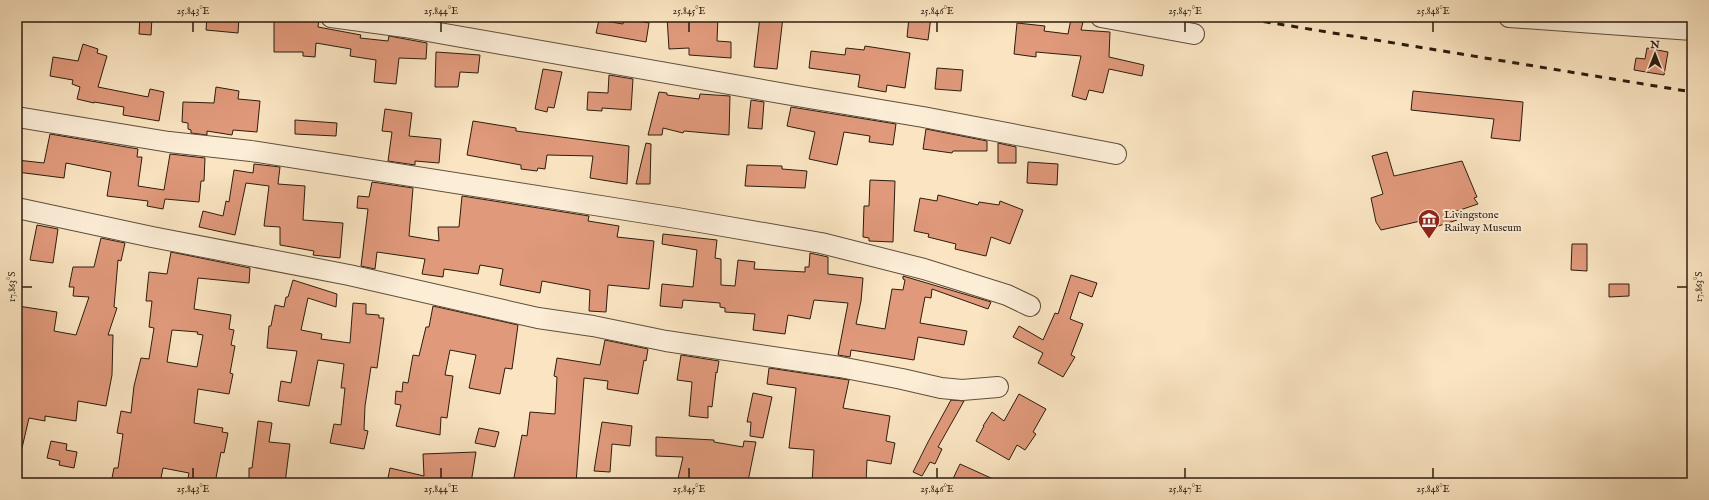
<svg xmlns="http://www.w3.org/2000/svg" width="1709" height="500" viewBox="0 0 1709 500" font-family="'IM FELL English',serif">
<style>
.building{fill:#e0997b;stroke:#2c1d0e;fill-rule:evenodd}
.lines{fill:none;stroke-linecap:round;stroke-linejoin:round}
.minor-casing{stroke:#604f3b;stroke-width:22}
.minor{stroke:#fcedd7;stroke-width:20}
.rail{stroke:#2c1d0e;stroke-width:3;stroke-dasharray:7 7;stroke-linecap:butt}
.ticks{fill:none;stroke:#2c1d0e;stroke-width:1.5}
.labels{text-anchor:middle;stroke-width:4;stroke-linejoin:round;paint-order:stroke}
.poi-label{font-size:11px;fill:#2c1d0e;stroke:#fcedd7;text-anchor:start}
.neatline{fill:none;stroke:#2c1d0e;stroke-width:1.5}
.ticks-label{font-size:10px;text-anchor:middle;fill:#2c1d0e}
</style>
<rect width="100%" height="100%" fill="#fae4c1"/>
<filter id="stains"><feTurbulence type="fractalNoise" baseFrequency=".005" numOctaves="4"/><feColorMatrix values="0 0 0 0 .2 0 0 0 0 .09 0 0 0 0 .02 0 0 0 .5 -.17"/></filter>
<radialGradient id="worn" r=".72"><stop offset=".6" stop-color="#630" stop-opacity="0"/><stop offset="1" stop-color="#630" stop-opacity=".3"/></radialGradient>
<!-- building -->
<g class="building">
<polygon points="140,17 152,17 151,35 139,34"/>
<polygon points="207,17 239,17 238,33 206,30"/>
<polygon points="274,17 319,18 318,27 361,35 360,38 388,41 389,36 427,43 426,59 399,58 396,84 374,82 376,60 350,56 351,49 316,43 315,57 303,56 303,52 274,52"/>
<polygon points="667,17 718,17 717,41 731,42 731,58 689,55 689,48 669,49"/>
<polygon points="760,17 783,17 777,69 754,67"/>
<polygon points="909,17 931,17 928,40 907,37"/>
<polygon points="624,18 649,23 646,42 596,33 599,20 623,24"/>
<polygon points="1071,19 1083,22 1081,30 1110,32 1109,57 1144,65 1142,76 1109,69 1103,93 1089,90 1086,100 1072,96 1081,56 1036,52 1036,57 1014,54 1017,23 1045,26 1044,31 1068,34"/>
<polygon points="83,44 98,49 97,53 107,56 98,87 148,97 150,89 164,92 159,121 123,115 124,107 94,102 94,103 77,99 80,87 72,84 73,80 50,76 53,57 78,61"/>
<polygon points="865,46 910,53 905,88 887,85 886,92 858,87 860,75 809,68 811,51 845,55 846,48 864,50"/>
<polygon points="1647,48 1668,52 1664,75 1634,70 1636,58 1645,59"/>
<polygon points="436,52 480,55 478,73 460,72 458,87 435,87"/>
<polygon points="937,68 963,70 961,91 935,89"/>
<polygon points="543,69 562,72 554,108 548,107 547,112 535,109"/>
<polygon points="609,75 633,79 631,110 602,108 602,111 587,110 588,92 608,93"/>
<polygon points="216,87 239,91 238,99 260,101 257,132 233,130 232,135 207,131 207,135 191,133 191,130 188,129 188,123 182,122 183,102 214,103"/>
<polygon points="1413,91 1523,102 1520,141 1491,138 1494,119 1411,110"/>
<polygon points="659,92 667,93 667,95 699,99 700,94 730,96 729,135 684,131 683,133 663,128 662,135 648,135"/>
<polygon points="751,100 764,102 762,129 748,128"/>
<polygon points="791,107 896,124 893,145 869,142 870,136 844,132 837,165 809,159 815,132 787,126"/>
<polygon points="385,109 412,113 409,136 441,139 439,163 415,161 415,165 388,161 392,132 382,131"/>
<polygon points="295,120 337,123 336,136 295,134"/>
<polygon points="473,121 516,128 516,131 629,146 627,184 590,178 593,156 547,155 545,169 538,168 537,171 521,169 521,165 467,155"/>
<polygon points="926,129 987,141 987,151 953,151 952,153 923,149"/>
<polygon points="50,134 138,149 137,157 142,157 138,186 164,190 170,154 205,158 204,181 201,181 199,202 165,199 163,209 147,206 148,201 107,196 111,172 66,163 64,178 17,172 17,160 44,163"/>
<polygon points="646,143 651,144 650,184 636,184"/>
<polygon points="998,143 1016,147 1016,163 998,163"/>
<polygon points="1387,152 1394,176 1462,161 1477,197 1474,198 1478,204 1454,212 1457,220 1429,229 1425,220 1381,230 1376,222 1371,198 1383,194 1372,156"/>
<polygon points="1028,162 1058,164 1057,185 1027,183"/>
<polygon points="254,164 280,167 278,184 305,186 303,220 343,223 340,258 313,255 314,251 280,245 280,227 264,226 269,186 246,183 235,235 199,227 203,211 223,216 226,201 229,202 234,170 253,173"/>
<polygon points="747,165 782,166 782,169 807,171 805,188 745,186"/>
<polygon points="870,180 895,181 893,242 869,241 869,238 863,237 864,206 869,206"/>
<polygon points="372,182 413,188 409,236 439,241 438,227 459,227 462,196 589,216 588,221 619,226 617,237 654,241 649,289 608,285 606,312 589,311 590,290 542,281 540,293 500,285 503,269 480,265 478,274 444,269 443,277 422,274 425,259 377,252 375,269 361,266 368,209 357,208 358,196 369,197"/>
<polygon points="938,195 978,205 979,202 999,205 1000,201 1023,210 1010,244 991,237 986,256 955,249 956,244 928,237 929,234 914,231 920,198 937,201"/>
<polygon points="37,225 58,229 53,263 30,260"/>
<polygon points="663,234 717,240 715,258 721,259 721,285 735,286 738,260 755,262 754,269 805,272 805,267 809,267 810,253 828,257 828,274 863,278 861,301 856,324 885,329 892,289 903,290 905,280 903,279 903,276 991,302 988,309 932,289 931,298 925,297 920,323 967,331 964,345 918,337 914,360 851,350 850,357 838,355 848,303 814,300 810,319 788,315 785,334 753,330 755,314 725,312 725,308 720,307 720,303 683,300 682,308 660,306 662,284 693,287 697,250 662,244"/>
<polygon points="101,238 125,243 121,261 118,260 114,307 117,308 108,335 113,335 112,375 106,406 78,401 76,421 45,416 45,421 29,418 22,448 17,448 18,306 57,312 54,331 76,335 89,297 73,296 74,287 69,287 73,267 94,267"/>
<polygon points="1572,244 1587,244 1587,271 1571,270"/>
<path d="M171,252L250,268L249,283L198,278L194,309L231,315L229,329L234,330L231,345L235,346L230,373L233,374L229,394L198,389L194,423L223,428L222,432L228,433L224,453L221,452L215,483H187L189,473L163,468L160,483H111L114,468H118L123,434L117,433L121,411L131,413L134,386L141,358L149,359L154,328L149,327L152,301H146L149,272L167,274ZM172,330L198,332L197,334L203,335L197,367L167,362Z"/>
<polygon points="1071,275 1097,283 1092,297 1079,292 1070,319 1083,324 1071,355 1075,357 1063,377 1038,363 1043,353 1013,337 1019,326 1043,340 1055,313 1058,314"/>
<polygon points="293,280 337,294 336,307 308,298 301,330 322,334 321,339 350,343 353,303 366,304 366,314 379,315 379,318 384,318 377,368 371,367 365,406 364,430 368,431 364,449 330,443 334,424 341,425 345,388 341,388 344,364 318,360 309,406 278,401 281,381 291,383 297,351 267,348 269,326 271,326 275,305 284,307 286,297 288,297"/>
<polygon points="1609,284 1629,284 1629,296 1609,297"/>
<polygon points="433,306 518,325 512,369 505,368 500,394 469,388 476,355 450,350 445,375 453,376 447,418 441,417 440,435 396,426 401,405 395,404 396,391 402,392 403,382 408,383 413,355 419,356 426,327 429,327"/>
<polygon points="605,340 648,349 646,361 644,360 638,394 607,389 608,381 584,378 576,483 513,483 522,435 527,436 530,412 555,414 557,377 554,376 557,358 600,365"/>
<polygon points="681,355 719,361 717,373 716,372 712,407 708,406 708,418 689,416 692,382 677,380"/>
<polygon points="769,368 849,380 843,408 890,416 886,441 895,443 891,464 867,460 866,483 812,483 814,450 789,448 796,388 767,384"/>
<polygon points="753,393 772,397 763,438 750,436 751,422 747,422"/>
<polygon points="1019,394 1046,409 1033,432 1036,434 1025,450 1017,445 1009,460 976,441 984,426 983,426 992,412 1004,421"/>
<polygon points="951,400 964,401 938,447 942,449 935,464 930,462 922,476 913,472 928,442"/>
<polygon points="258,421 272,423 269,442 290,444 285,483 249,483 249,468 252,468"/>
<polygon points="602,422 632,426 630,446 612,444 610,472 594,471"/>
<polygon points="479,428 499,432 495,447 475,443"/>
<polygon points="656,437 714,440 714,442 743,447 744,441 756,442 748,481 738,479 738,483 677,483 683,457 656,456"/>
<polygon points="51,441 67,444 66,450 77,452 74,468 59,465 60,461 47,458"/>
<polygon points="476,452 471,483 387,483 390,468 424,476 423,454"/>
<polygon points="960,464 1002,483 951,483"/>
</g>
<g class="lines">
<!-- minor casing -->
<g class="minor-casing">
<g id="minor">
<polyline points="331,17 405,27 797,96 923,117 1116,154"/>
<polyline points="1101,17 1194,34"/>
<polyline points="1509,17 1692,30"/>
<polyline points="17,117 169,142 251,151 677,218 821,243 924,269 1007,295 1030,306"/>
<polyline points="17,208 152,237 349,275 538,318 593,326 666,341 840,367 902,379 941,388 962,390 998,387"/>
</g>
</g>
<!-- minor -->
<use href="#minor" class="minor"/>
<!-- rail -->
<polyline class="rail" points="1236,17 1692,92"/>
</g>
<!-- ticks -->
<path class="ticks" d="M193,22V32M441,22V32M689,22V32M937,22V32M1185,22V32M1433,22V32M22,287H32M1677,287H1687M193,468V478M441,468V478M689,468V478M937,468V478M1185,468V478M1433,468V478"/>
<!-- icons -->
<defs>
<g id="museum-pin" transform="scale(1.15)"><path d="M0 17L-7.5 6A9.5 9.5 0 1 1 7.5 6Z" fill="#8f2418" stroke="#fcedd7"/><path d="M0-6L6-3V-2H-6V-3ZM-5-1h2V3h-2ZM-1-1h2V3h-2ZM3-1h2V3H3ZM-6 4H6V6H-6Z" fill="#fff"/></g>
</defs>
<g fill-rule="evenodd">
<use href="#museum-pin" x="1429" y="220"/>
</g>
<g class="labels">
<!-- poi labels -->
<g class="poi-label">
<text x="1444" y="218">Livingstone<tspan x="1444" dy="13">Railway Museum</tspan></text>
</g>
</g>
<!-- margin -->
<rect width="1709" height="500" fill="none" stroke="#fae4c1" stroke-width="44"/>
<!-- north arrow -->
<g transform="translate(1655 54)" stroke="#fcedd7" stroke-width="3" paint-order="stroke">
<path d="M0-3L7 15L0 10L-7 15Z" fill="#2c1d0e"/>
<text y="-6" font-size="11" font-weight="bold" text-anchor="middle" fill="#2c1d0e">N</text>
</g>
<rect x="22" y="22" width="1665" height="456" class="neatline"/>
<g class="ticks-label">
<text x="193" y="14">25.843°E</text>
<text x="441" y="14">25.844°E</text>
<text x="689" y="14">25.845°E</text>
<text x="937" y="14">25.846°E</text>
<text x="1185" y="14">25.847°E</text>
<text x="1433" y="14">25.848°E</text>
<text transform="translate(11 287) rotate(-90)" y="4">17.863°S</text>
<text transform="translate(1698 287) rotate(-90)" y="4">17.863°S</text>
<text x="193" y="492">25.843°E</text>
<text x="441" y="492">25.844°E</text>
<text x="689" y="492">25.845°E</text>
<text x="937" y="492">25.846°E</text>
<text x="1185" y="492">25.847°E</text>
<text x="1433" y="492">25.848°E</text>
</g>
<rect width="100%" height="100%" filter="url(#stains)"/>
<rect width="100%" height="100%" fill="url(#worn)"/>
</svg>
